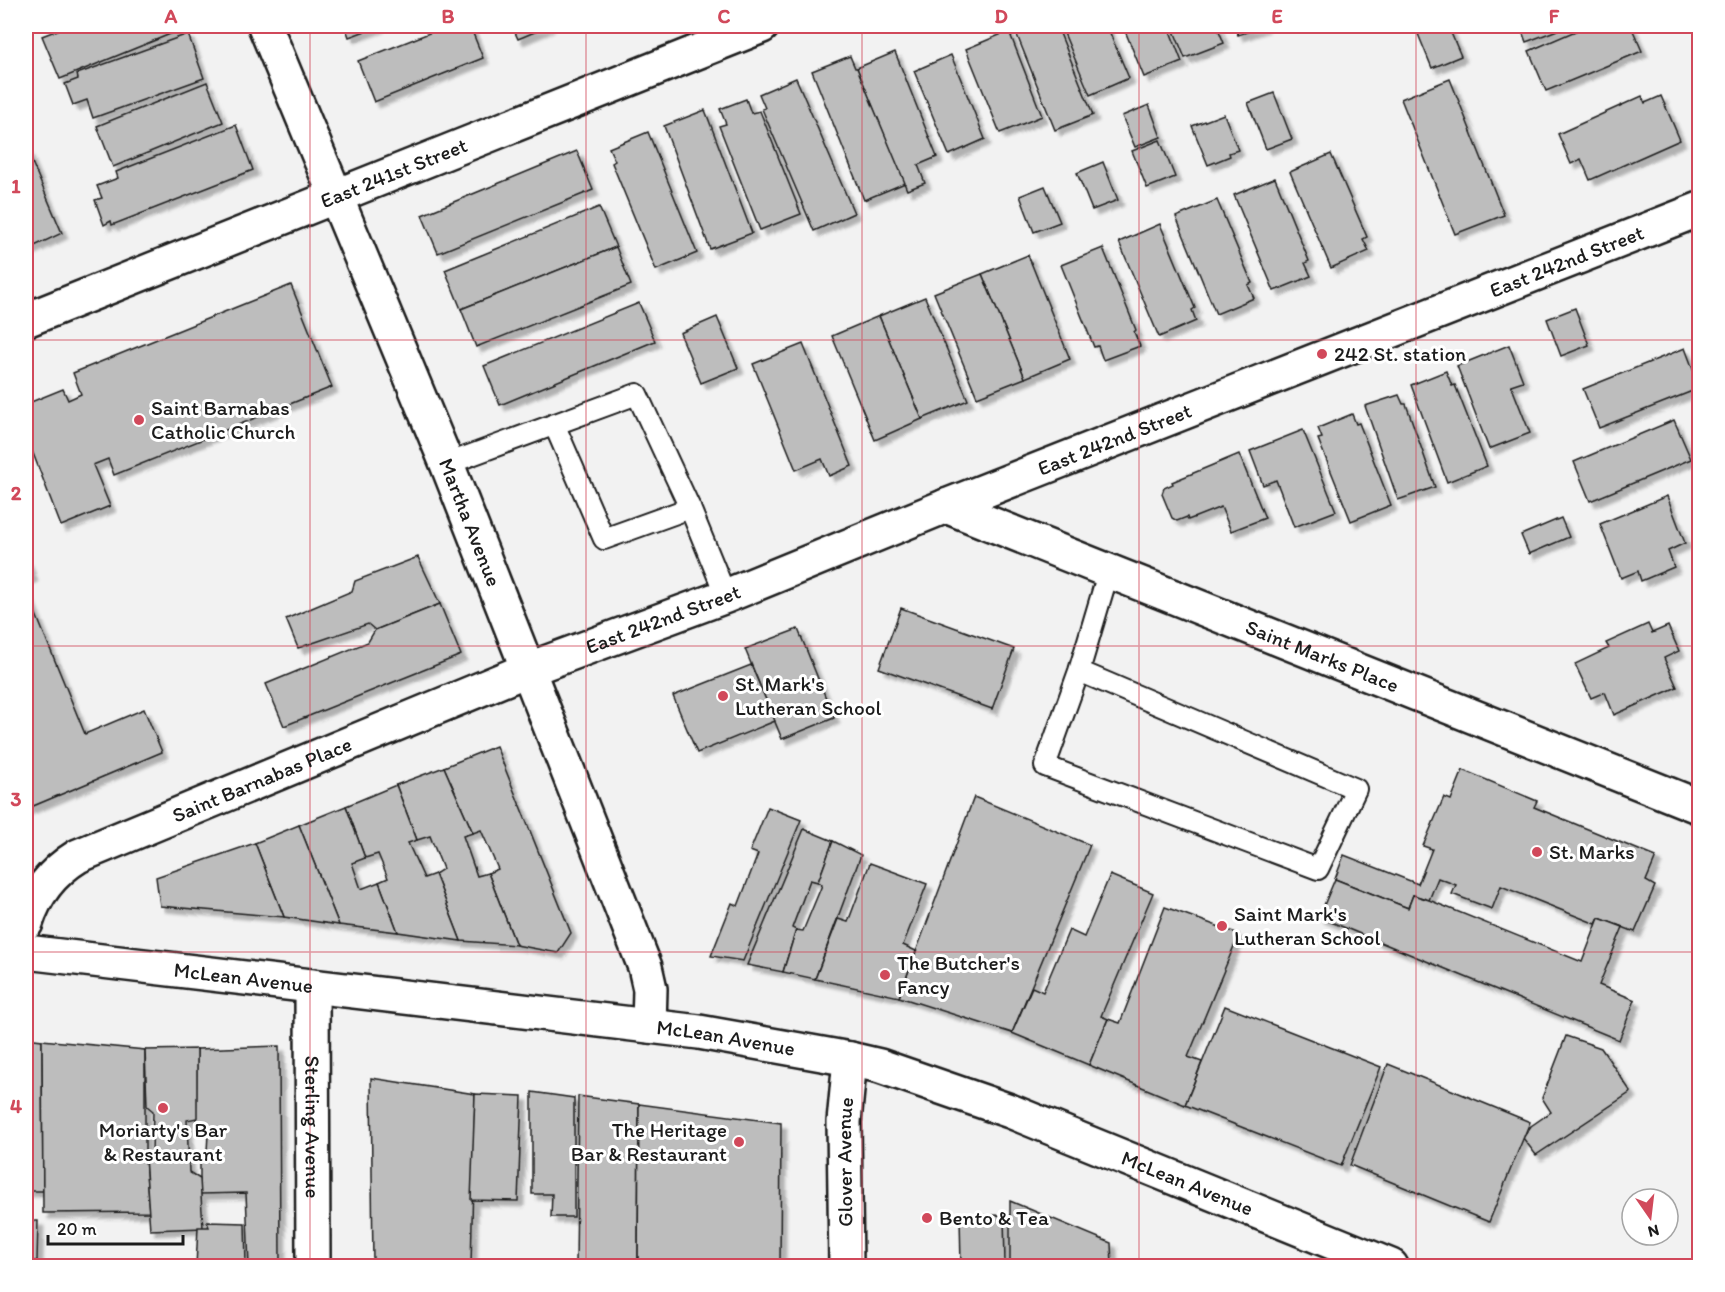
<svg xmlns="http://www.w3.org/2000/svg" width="1725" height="1292" viewBox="0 0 1725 1292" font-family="Itim,sans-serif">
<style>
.building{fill:#bdbdbd;stroke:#1c1c1c;stroke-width:1.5;filter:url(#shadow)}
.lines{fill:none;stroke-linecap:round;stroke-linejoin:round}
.lane-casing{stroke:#1c1c1c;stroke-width:24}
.street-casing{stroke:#1c1c1c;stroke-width:38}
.secondary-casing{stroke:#1c1c1c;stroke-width:38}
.lane{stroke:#fff;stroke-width:20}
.street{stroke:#fff;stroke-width:33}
.secondary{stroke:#fff;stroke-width:33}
.grid{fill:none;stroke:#d1495b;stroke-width:1.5;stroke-opacity:0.55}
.poi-dot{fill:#d1495b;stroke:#fff;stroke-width:2}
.labels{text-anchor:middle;stroke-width:6;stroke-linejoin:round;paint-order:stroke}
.street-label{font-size:21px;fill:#1c1c1c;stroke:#fff}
.poi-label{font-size:21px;fill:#1c1c1c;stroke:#fff;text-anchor:start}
.neatline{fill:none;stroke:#d1495b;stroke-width:2}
.grid-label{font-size:20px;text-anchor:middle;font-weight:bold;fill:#d1495b}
</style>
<defs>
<filter id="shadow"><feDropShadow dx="5.5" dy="5.5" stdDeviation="1.5" flood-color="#0004"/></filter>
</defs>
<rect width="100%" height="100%" fill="#f2f2f2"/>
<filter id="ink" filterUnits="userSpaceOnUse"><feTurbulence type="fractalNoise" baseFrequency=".0167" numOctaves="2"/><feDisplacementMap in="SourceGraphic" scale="12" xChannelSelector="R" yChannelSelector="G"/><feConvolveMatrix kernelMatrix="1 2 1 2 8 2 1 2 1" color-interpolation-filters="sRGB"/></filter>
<g filter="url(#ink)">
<!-- building -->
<g class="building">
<polygon points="68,26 184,26 185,28 60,79 42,36"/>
<polygon points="345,26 379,26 349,37"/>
<polygon points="447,26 470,26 483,58 374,102 358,61"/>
<polygon points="512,26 549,26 518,39"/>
<polygon points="1027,26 1057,26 1093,115 1055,130 1015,30"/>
<polygon points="1061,26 1107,26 1129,78 1090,95"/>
<polygon points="1123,26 1168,26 1182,62 1144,77"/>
<polygon points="1172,26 1217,26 1224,43 1185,58"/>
<polygon points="1234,26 1264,26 1238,35"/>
<polygon points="1440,26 1448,26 1461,56 1432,68 1418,34"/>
<polygon points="1520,26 1568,26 1526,42"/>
<polygon points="1587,26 1631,26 1642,51 1546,91 1529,51"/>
<polygon points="1009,31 1042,116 1000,133 966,49"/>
<polygon points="188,34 204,78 93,118 87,100 73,105 65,84 78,79 77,74"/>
<polygon points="895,52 937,157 918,165 925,183 907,190 857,68"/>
<polygon points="951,55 985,139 949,155 914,71"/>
<polygon points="850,56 855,68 857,68 905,183 864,200 812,71"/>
<polygon points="796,78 854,213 814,231 762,109 765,108 759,94"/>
<polygon points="1450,79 1504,215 1455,234 1401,99"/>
<polygon points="207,82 223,122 113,167 97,126"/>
<polygon points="1274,93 1292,139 1266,149 1248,103"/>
<polygon points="1642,96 1645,103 1661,96 1680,140 1590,180 1581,159 1571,164 1558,134"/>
<polygon points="746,99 751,113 760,111 801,214 760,230 719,126 726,124 720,109"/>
<polygon points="1149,105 1161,137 1135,147 1122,116"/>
<polygon points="705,110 752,233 710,249 664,126"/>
<polygon points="1224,114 1238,150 1229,153 1230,156 1208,165 1192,126"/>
<polygon points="236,125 253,170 112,225 111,221 104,225 95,200 102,198 97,186 118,178 116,172"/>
<polygon points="648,132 697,253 656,270 612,163 615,161 609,148"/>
<polygon points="1160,140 1175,177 1147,188 1132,151"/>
<polygon points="26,148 62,233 26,250"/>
<polygon points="577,151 593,190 438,253 422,215"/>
<polygon points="1331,154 1367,237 1363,239 1369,251 1331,268 1290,172"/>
<polygon points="1103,162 1118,200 1092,210 1077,173"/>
<polygon points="1275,178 1309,261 1305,263 1311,276 1274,291 1234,195"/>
<polygon points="1045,186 1060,222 1034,232 1020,196"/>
<polygon points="1217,200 1252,283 1248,285 1254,298 1216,314 1176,217"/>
<polygon points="599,207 616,247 461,309 445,270"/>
<polygon points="1160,224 1195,308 1192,310 1196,321 1159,337 1119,242"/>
<polygon points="616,247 631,285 476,347 461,309"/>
<polygon points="1103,248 1136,330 1134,332 1140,346 1103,360 1098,346 1094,347 1061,265"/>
<polygon points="1028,255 1070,359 1025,378 982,274"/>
<polygon points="982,274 1025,378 977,397 934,293"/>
<polygon points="291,285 332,387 114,475 108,459 93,465 110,506 61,526 26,435 26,404 63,389 68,400 81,394 73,373"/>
<polygon points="925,297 968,400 922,419 879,316"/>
<polygon points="639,303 655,341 500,405 484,366"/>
<polygon points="1575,308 1589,345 1561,356 1547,319"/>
<polygon points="879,316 922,419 875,440 832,336"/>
<polygon points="717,317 738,368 701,383 680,333"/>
<polygon points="803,344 852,466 829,476 822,459 796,470 753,364"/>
<polygon points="1509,345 1523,381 1511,385 1530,433 1489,449 1457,366"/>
<polygon points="1685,348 1700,388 1599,428 1583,389"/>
<polygon points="1446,371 1452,386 1455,385 1487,466 1447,482 1411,385"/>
<polygon points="1399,395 1403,404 1406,404 1435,487 1398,500 1365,406"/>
<polygon points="1352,414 1356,424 1359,423 1391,505 1351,521 1318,439 1322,438 1318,428"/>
<polygon points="1674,420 1691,459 1590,501 1574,462"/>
<polygon points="1303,430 1336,511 1294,527 1276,480 1263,485 1250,451"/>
<polygon points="1239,454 1265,518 1231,531 1221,507 1188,520 1187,517 1177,521 1172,518 1162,494 1164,488 1173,484 1172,482"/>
<polygon points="1667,496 1685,543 1668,551 1674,567 1641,581 1638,571 1621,578 1600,524"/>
<polygon points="1561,518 1569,537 1529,554 1521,535"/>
<polygon points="418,557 440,604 375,630 368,624 298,648 286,619 352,591 355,581"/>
<polygon points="26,559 32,576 26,579"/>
<polygon points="26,590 85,734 144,709 162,752 26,809"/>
<polygon points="440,604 461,655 284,726 266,684 368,642 375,630"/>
<polygon points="901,608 1014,649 992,709 879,668"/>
<polygon points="1648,624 1652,633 1668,626 1679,651 1664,658 1677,687 1614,715 1605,692 1591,698 1575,664 1609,648 1606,643"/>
<polygon points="798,629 834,718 782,739 745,649"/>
<polygon points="751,665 775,721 697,753 673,696"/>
<polygon points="496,746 571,933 558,953 516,945 488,873 498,869 481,830 473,833 444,767"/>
<polygon points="444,767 473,833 463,836 477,876 488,873 516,945 461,941 435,874 443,869 430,836 417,840 396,785"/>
<polygon points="1463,770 1537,801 1534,807 1656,857 1646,881 1655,886 1635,932 1599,918 1596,924 1501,886 1492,909 1452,894 1456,885 1438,878 1429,900 1413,895 1408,908 1335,879 1344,855 1418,884 1432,849 1423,846 1444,797 1451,800"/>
<polygon points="396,785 417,840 408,843 424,878 435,874 461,941 398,932 379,882 388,878 378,854 365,858 346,806"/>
<polygon points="974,797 1090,845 1012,1033 899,997"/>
<polygon points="346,806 365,858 352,863 361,889 379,882 398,932 339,925 299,825"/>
<polygon points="768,807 801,820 743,961 711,956 732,903 738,906 758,854 750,851"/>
<polygon points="299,825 339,925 284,917 255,843"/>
<polygon points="804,829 833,841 818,882 810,880 792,928 796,930 783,972 747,965"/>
<polygon points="833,841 861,855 815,979 783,972 796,930 803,931 822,885 818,882"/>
<polygon points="255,843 284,917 160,906 156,877"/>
<polygon points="870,863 927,884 903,945 916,951 899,997 815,979 838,919 848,922"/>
<polygon points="1110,875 1153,893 1101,1016 1108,1019 1089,1065 1012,1033 1032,987 1043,992 1069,930 1084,937"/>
<polygon points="1335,879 1408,908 1413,895 1429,900 1582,962 1599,918 1623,927 1599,985 1635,1000 1619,1040 1319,917"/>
<polygon points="1165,907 1239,934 1188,1057 1202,1062 1185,1105 1089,1065 1108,1019 1120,1023"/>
<polygon points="1225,1006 1381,1067 1341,1166 1185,1105"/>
<polygon points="1566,1036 1601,1048 1631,1092 1536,1155 1523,1138 1531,1126 1551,1112 1542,1098"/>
<polygon points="26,1038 42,1040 43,1191 26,1191"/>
<polygon points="42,1040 145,1050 145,1157 149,1212 43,1213"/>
<polygon points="279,1046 280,1266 249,1266 246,1193 200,1194 200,1155 207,1151 208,1134 196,1128 197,1049"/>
<polygon points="197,1049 197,1118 187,1120 189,1172 200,1179 203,1228 150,1230 145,1157 152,1153 153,1111 147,1106 145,1050"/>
<polygon points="1388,1064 1530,1122 1489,1222 1350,1165"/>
<polygon points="371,1078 475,1094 471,1266 373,1266"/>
<polygon points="532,1092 574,1098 574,1217 551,1217 552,1194 532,1194"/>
<polygon points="475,1094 522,1096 518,1201 471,1200"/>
<polygon points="578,1096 639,1104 638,1266 576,1266"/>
<polygon points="639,1104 781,1123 780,1266 638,1266"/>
<polygon points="1010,1201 1111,1243 1112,1266 1010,1266"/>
<polygon points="1004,1215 1005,1266 961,1266 960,1216"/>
<polygon points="26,1221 38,1221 37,1261 26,1261"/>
<polygon points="207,1222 245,1223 246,1266 196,1266 198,1227 209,1227"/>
</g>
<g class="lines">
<!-- lane casing -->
<g class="lane-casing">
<g id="lane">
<polyline points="554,424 604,539 690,508"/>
<polyline points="447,464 637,394 690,508 726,596"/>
<polyline points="1079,671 1356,789 1318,869 1045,766 1079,671 1109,570"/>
</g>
</g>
<!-- street casing -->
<g class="street-casing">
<g id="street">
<path id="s1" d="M265,26L447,464L645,967L650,989L649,1026"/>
<path id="s2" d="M26,320L762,26"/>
<path id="s3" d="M946,506L1700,807"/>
<path id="s4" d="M26,923C35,894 52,872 78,856L529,669L726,596L946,506L1700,209"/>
<path id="s5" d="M312,986L313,1266"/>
<path id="s6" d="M846,1266L844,1122L850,1059"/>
</g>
</g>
<!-- secondary casing -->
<g class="secondary-casing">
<g id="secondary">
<path id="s7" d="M26,952L699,1032L850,1059L880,1066L1010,1111L1391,1266"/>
</g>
</g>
<!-- lane -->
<use href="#lane" class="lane"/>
<!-- street -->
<use href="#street" class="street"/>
<!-- secondary -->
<use href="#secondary" class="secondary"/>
</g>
</g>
<!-- grid -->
<path class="grid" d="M310,26V1266M586,26V1266M862,26V1266M1139,26V1266M1416,26V1266M26,340H1700M26,646H1700M26,952H1700"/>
<!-- markers -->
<g class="poi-dot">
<circle cx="1322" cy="354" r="6"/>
<circle cx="139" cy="420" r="6"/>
<circle cx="723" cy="696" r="6"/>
<circle cx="1537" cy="852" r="6"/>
<circle cx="1222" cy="926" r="6"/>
<circle cx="885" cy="975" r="6"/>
<circle cx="163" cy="1108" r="6"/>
<circle cx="739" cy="1142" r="6"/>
<circle cx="927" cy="1218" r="6"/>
</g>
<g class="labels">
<!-- street labels -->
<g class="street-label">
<text dy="7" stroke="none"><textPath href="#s2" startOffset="396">East 241st Street</textPath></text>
<text dy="7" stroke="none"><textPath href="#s4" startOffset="1690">East 242nd Street</textPath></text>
<text dy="7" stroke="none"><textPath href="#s4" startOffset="1204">East 242nd Street</textPath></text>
<text dy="7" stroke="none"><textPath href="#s1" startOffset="537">Martha Avenue</textPath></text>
<text dy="7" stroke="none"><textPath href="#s4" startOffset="718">East 242nd Street</textPath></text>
<text dy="7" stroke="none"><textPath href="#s3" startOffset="405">Saint Marks Place</textPath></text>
<text dy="7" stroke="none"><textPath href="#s4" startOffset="286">Saint Barnabas Place</textPath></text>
<text dy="7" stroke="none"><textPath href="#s7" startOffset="219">McLean Avenue</textPath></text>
<text dy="7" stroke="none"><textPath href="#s7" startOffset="705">McLean Avenue</textPath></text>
<text dy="7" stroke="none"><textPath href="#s5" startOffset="141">Sterling Avenue</textPath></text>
<text dy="7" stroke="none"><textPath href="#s6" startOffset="104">Glover Avenue</textPath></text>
<text dy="7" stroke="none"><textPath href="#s7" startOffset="1191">McLean Avenue</textPath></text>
</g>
<!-- poi labels -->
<g class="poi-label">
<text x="1334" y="361">242 St. station</text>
<text x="151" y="415">Saint Barnabas<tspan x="151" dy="24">Catholic Church</tspan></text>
<text x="735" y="691">St. Mark's<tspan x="735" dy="24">Lutheran School</tspan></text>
<text x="1549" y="859">St. Marks</text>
<text x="1234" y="921">Saint Mark's<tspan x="1234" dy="24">Lutheran School</tspan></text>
<text x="897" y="970">The Butcher's<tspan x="897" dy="24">Fancy</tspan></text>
<text x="163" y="1137" text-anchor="middle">Moriarty's Bar<tspan x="163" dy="24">&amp; Restaurant</tspan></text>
<text x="727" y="1137" text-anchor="end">The Heritage<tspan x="727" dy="24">Bar &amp; Restaurant</tspan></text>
<text x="939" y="1225">Bento &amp; Tea</text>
</g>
</g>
<!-- margin -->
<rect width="1725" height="1292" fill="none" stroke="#fff" stroke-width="66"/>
<!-- north arrow -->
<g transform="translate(1650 1217) rotate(166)"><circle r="28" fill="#ffffff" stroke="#a4a4a4" stroke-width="1.5"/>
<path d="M0-4.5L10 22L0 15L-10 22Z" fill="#d1495b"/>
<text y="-9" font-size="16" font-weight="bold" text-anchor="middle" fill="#1c1c1c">N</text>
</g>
<!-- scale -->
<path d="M48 1235v9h135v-9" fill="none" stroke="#1c1c1c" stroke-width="3"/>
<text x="57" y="1235" font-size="18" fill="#1c1c1c" stroke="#ffffff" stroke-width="4.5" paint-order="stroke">20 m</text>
<rect x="33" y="33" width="1659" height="1226" class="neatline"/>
<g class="grid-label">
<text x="171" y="23">A</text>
<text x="448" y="23">B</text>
<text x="724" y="23">C</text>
<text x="1001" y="23">D</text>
<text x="1277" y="23">E</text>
<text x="1554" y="23">F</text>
<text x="16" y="193">1</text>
<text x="16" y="500">2</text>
<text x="16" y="806">3</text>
<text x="16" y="1113">4</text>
</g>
</svg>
